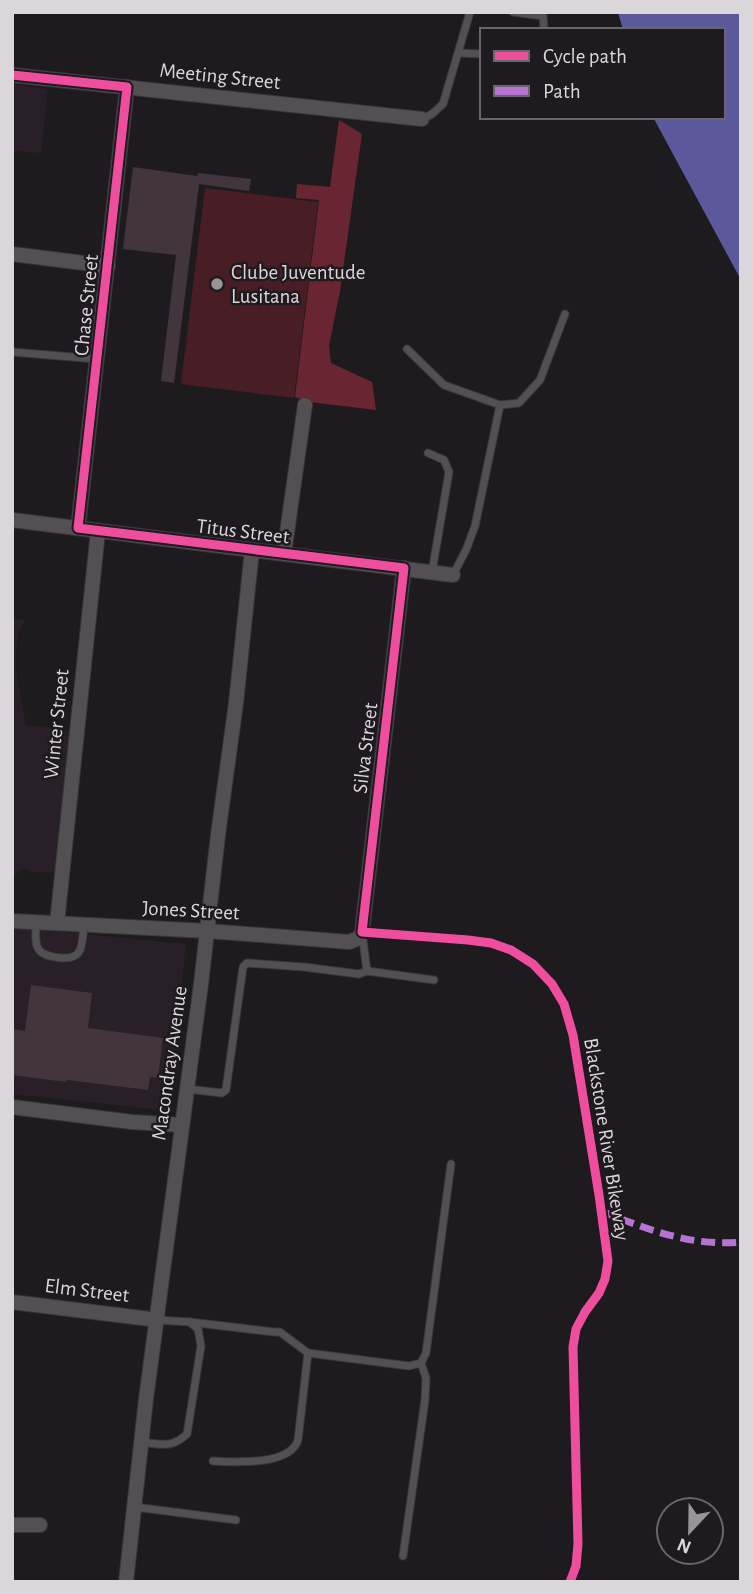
<svg xmlns="http://www.w3.org/2000/svg" width="753" height="1594" viewBox="0 0 753 1594" font-family="'Alegreya Sans',sans-serif">
<style>
.built{fill:#281f28}
.green{fill:#481e24}
.forest{fill:#6a2532}
.water{fill:#5b599b}
.building{fill:#43353d}
.lines{fill:none;stroke-linecap:round;stroke-linejoin:round}
.service-casing{stroke:#3a373a;stroke-width:9}
.minor-casing{stroke:#3a373a;stroke-width:16}
.service{stroke:#535053;stroke-width:7}
.minor{stroke:#535053;stroke-width:14}
.quiet{stroke:#b673d3;stroke-width:7;stroke-dasharray:14 7;stroke-linecap:butt}
.cycleway-casing{stroke:#1f1a1f;stroke-width:13}
.cycleway{stroke:#ef4d9e;stroke-width:9}
.poi-dot{fill:#989598;stroke:#1f1a1f;stroke-width:2.5}
.labels{text-anchor:middle;stroke-width:5;stroke-linejoin:round;paint-order:stroke}
.street-label{font-size:21px;fill:#dad6d9;stroke:#1f1a1f}
.poi-label{font-size:21px;fill:#dad6d9;stroke:#1f1a1f;text-anchor:start}
</style>
<rect width="100%" height="100%" fill="#1e1b1e"/>
<!-- built -->
<g class="built">
<polygon points="12,84 48,89 41,153 12,151"/>
<polygon points="12,618 25,620 18,634 15,665 26,725 74,731 61,873 32,872 24,868 12,877"/>
<polygon points="12,927 186,944 169,1111 12,1094"/>
</g>
<!-- green -->
<polygon class="green" points="205,188 318,202 294,398 181,384"/>
<!-- forest -->
<polygon class="forest" points="339,120 362,134 340,291 329,346 331,363 372,382 376,410 309,402 295,397 319,200 296,198 297,184 330,187"/>
<!-- water -->
<polygon class="water" points="618,12 741,12 741,280 653,117 723,117 723,30 623,30"/>
<!-- building -->
<g class="building">
<polygon points="133,167 197,176 198,173 251,179 249,191 199,184 174,383 161,381 176,255 123,249"/>
<polygon points="31,985 92,993 88,1028 163,1038 158,1078 150,1077 148,1090 67,1080 66,1082 12,1075 12,1029 25,1031"/>
</g>
<g class="lines">
<!-- service casing -->
<g class="service-casing">
<g id="service">
<polyline points="513,12 543,16 544,30"/>
<polyline points="459,53 482,54"/>
<polyline points="422,119 432,114 443,104 470,12"/>
<polyline points="407,349 444,385 500,405 475,526 466,550 453,575"/>
<polyline points="12,352 97,359"/>
<polyline points="500,405 519,403 540,380 565,314"/>
<polyline points="428,453 444,460 449,472 432,572"/>
<path d="M36,923C36,930 34,944 39,950C45,958 73,962 79,952C83,946 83,933 84,925"/>
<polyline points="362,933 367,971"/>
<polyline points="187,1089 222,1093 226,1090 243,967 247,963 304,967 359,974 367,971 434,980"/>
<path d="M190,1322L274,1332H280L308,1353L298,1440C290,1466 235,1462 213,1461"/>
<polyline points="308,1353 409,1366 421,1363 426,1353 451,1164"/>
<path d="M141,1442C161,1444 171,1449 187,1434L201,1346L198,1329L190,1322L158,1320"/>
<polyline points="135,1507 236,1520"/>
<polyline points="403,1556 425,1400 426,1378 421,1363"/>
</g>
</g>
<!-- minor casing -->
<g class="minor-casing">
<g id="minor">
<polyline points="12,75 422,119"/>
<polyline points="12,254 108,266"/>
<polyline points="12,520 453,575"/>
<polyline points="78,528 127,87"/>
<polyline points="284,554 305,405"/>
<polyline points="12,921 208,931 349,942 359,938 362,932 404,568"/>
<polyline points="57,923 98,531"/>
<polyline points="12,1107 132,1122 182,1125"/>
<polyline points="12,1302 158,1320"/>
<polyline points="12,1525 40,1525"/>
<polyline points="126,1582 146,1399 201,984 218,835 236,703 252,550"/>
</g>
</g>
<!-- service -->
<use href="#service" class="service"/>
<!-- minor -->
<use href="#minor" class="minor"/>
<!-- quiet -->
<path class="quiet" d="M601,1211C646,1229 692,1247 741,1242"/>
<!-- cycleway casing -->
<g class="cycleway-casing">
<polyline id="cycleway" points="12,75 127,87 78,528 404,568 362,932 468,940 491,943 511,950 533,964 552,984 564,1004 573,1035 599,1195 608,1261 605,1279 599,1293 585,1312 576,1329 573,1347 578,1544 576,1566 570,1582"/>
</g>
<!-- cycleway -->
<use href="#cycleway" class="cycleway"/>
</g>
<!-- markers -->
<circle class="poi-dot" cx="217" cy="284" r="7"/>
<g class="labels">
<!-- street labels -->
<g class="street-label">
<text transform="translate(220 76) rotate(6)" y="7">Meeting Street</text>
<text transform="translate(86 305) rotate(-84)" y="7">Chase Street</text>
<text transform="translate(243 531) rotate(7)" y="7">Titus Street</text>
<text transform="translate(56 724) rotate(-84)" y="7">Winter Street</text>
<text transform="translate(365 748) rotate(-83)" y="7">Silva Street</text>
<text transform="translate(191 910) rotate(3)" y="7">Jones Street</text>
<text transform="translate(169 1063) rotate(-82)" y="7">Macondray Avenue</text>
<text transform="translate(607 1139) rotate(81)" y="7">Blackstone River Bikeway</text>
<text transform="translate(87 1290) rotate(7)" y="7">Elm Street</text>
</g>
<!-- poi labels -->
<g class="poi-label">
<text x="231" y="279">Clube Juventude<tspan x="231" dy="24">Lusitana</tspan></text>
</g>
</g>
<!-- border -->
<rect width="753" height="1594" fill="none" stroke="#dad6d9" stroke-width="28"/>
<!-- legend -->
<rect x="480" y="28" width="245" height="91" fill="#1f1a1f" stroke="#6a6569" stroke-width="2"/>
<rect x="494" y="51" width="35" height="10" fill="#ef4d9e" stroke="#6a6569" stroke-width="2"/>
<text x="543" y="63" font-size="21" fill="#dad6d9">Cycle path</text>
<rect x="494" y="86" width="35" height="10" fill="#b673d3" stroke="#6a6569" stroke-width="2"/>
<text x="543" y="98" font-size="21" fill="#dad6d9">Path</text>
<!-- north arrow -->
<g transform="translate(690 1531) rotate(202)"><circle r="33" fill="#1f1a1f" stroke="#6a6569" stroke-width="2"/>
<path d="M0-5L12 26L0 18L-12 26Z" fill="#989598"/>
<text y="-10" font-size="19" font-weight="bold" text-anchor="middle" fill="#dad6d9">N</text>
</g>
</svg>
